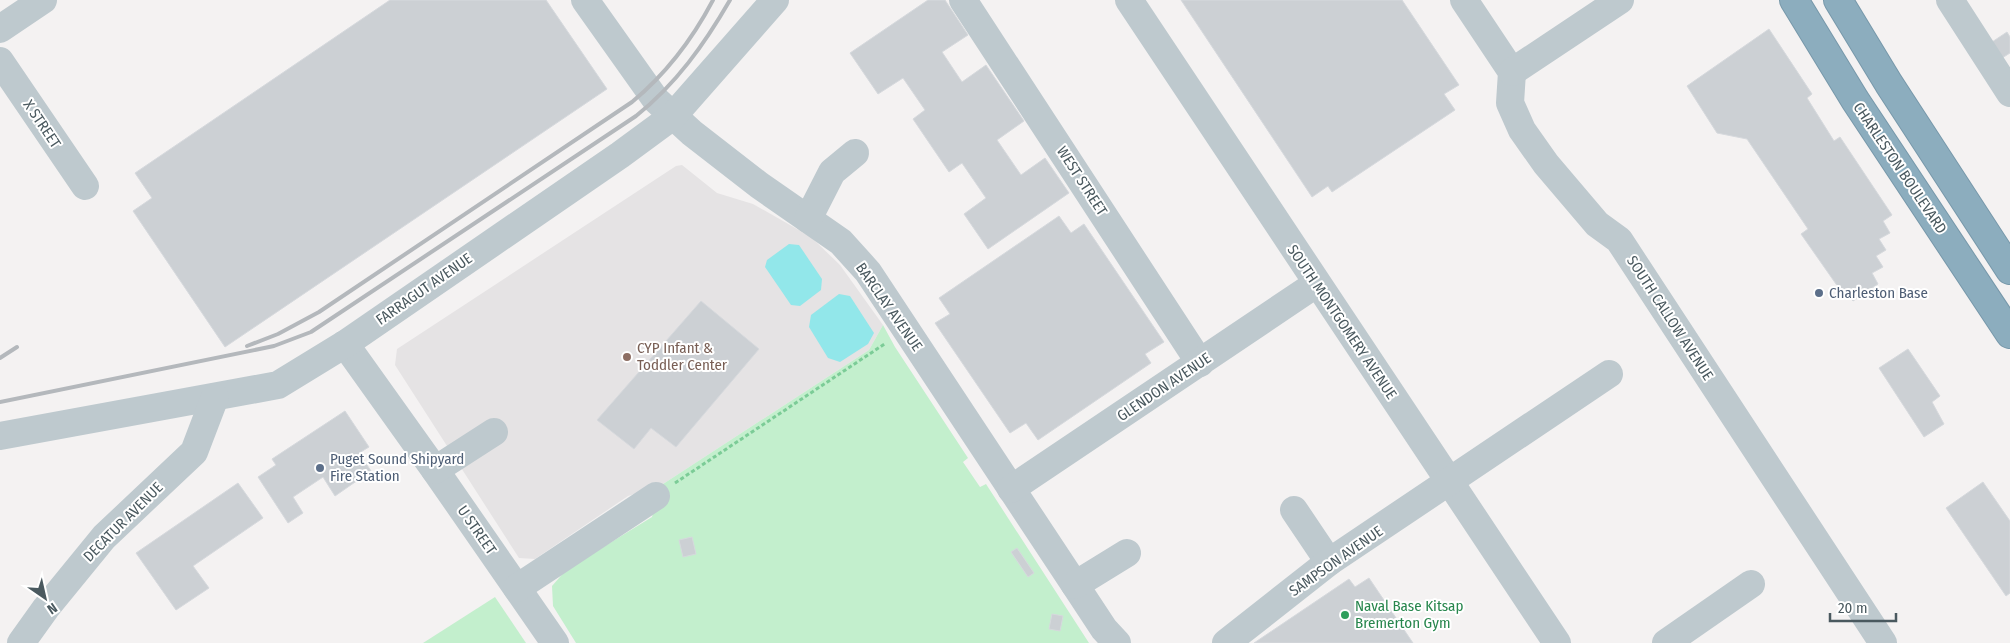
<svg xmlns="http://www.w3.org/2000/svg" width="2010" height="643" viewBox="0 0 2010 643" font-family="'Fira Sans Condensed',sans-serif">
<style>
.education{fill:#e5e3e4}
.green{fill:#c3efcd}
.water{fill:#92e7ea}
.building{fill:#ccd0d4;stroke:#d6d9dd}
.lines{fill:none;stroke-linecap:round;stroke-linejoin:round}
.highway-casing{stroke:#7798aa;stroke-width:30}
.path{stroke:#7ccc97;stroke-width:3;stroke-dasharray:4 2.5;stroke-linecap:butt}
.minor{stroke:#bec9ce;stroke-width:28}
.highway{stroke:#8cadbe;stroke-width:28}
.rail{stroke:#b4b8bc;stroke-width:4}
.service-dot{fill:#5c6f8a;stroke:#fff;stroke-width:2}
.education-dot{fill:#8d6e63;stroke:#fff;stroke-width:2}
.leisure-dot{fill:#2e9e5b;stroke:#fff;stroke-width:2}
.labels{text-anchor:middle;stroke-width:4;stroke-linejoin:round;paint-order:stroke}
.street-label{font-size:15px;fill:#4a595f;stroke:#fff}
.service-label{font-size:15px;fill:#4e5e75;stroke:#fff;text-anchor:start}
.education-label{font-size:15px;fill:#785e54;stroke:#fff;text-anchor:start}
.leisure-label{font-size:15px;fill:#27864d;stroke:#fff;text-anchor:start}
</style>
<rect width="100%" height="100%" fill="#f4f2f2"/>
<!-- education -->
<polygon class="education" points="682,165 717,193 753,204 811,237 840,265 883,325 869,350 660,486 628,496 535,559 519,558 395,365 397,349 676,166"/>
<!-- green -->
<g class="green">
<polygon points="883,325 895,347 968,458 963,462 980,487 986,484 1089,643 576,643 553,606 552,586 566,570 652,517 660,486 869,350"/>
<polygon points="495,597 526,643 423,643"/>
</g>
<!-- water -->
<g class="water">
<polygon points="789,244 799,245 822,279 821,290 800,306 791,305 765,267 767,260"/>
<polygon points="839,294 850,296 874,333 868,344 840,362 828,358 809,327 811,315"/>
</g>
<!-- building -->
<g class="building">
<polygon points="390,0 546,0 607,89 225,347 133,211 152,198 135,173"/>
<polygon points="928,0 945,0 968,35 942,52 962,82 986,65 1024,121 997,140 1021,175 1045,158 1069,193 988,249 964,214 986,198 962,163 949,172 913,119 925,110 903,78 878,94 850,53"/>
<polygon points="1181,0 1402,0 1459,85 1444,94 1455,110 1332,192 1328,186 1312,197"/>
<polygon points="1769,29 1812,94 1807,98 1834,141 1840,137 1892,215 1883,221 1890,233 1879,239 1886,250 1876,256 1883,267 1872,273 1878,284 1853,301 1847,292 1843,294 1801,234 1808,229 1747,139 1717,133 1687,86"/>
<polygon points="2007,32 2010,37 2010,53 1999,60 1989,44"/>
<polygon points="1059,216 1071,233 1084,224 1164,342 1145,354 1151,363 1038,440 1026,423 1010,433 935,323 950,314 939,298"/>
<polygon points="701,301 759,349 676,447 651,428 634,449 597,420"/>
<polygon points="1908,349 1940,396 1932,402 1944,424 1924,437 1879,368"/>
<polygon points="345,411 369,447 359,453 371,471 335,496 323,477 293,497 303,513 288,523 258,477 276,465 272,459"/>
<polygon points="1983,482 2010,521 2010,593 2006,596 1946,508"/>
<polygon points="238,483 263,518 193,566 209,588 176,610 136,553"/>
<polygon points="692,537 696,554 683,557 679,540"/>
<polygon points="1017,548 1034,573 1028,577 1011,552"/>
<polygon points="1369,578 1413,643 1254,643 1349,579 1355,587"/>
<polygon points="1052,614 1063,616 1060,631 1049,629"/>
</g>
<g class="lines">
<!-- highway casing -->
<g class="highway-casing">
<g id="highway">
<polyline points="1794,0 1855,100 2010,334"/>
<polyline points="1838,0 1889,84 2010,270"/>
</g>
</g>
<!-- path -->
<polyline class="path" points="675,483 886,343"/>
<!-- minor -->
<g class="minor">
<polyline points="585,0 656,100 692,133 759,185 841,242 868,272 1075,585 1104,629 1117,643"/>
<polyline points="963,0 1200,363"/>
<polyline points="1129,0 1557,643"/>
<polyline points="1464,0 1512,72 1510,103 1522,130 1546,164 1597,224 1619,240 1883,643"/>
<polyline points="1950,0 2010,93"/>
<polyline points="0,29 43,0"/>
<polyline points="0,61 85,186"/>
<polyline points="1512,72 1620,0"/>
<polyline points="808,219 832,172 855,153"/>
<polyline points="345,344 435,470 555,643"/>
<polyline points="0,436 278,385 345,344 620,155 673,116 775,0"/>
<polyline points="435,470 494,432"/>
<polyline points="1011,489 1316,284"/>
<polyline points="1294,510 1329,562"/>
<polyline points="1075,585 1127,553"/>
<polyline points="517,588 656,496"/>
<polyline points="21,643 46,608 104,537 194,452 215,397"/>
<polyline points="1226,643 1329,562 1609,374"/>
<polyline points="1666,643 1751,584"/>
</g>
<!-- highway -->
<use href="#highway" class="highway"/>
<!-- rail -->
<g class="rail">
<path d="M247,346L278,334L319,312L632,102C667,73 692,40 713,0"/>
<polyline points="0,358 17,347"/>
<path d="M0,402L274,346L311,332L636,116C676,84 704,45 730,0"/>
</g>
</g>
<!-- markers -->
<g class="service-dot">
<circle cx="1819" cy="293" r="5"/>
<circle cx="320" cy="468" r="5"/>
</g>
<circle class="education-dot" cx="627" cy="357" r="5"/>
<circle class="leisure-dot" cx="1345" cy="615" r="5"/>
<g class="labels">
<!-- street labels -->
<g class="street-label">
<text transform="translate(42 124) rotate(56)" y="5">X STREET</text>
<text transform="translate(1900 168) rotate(56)" y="5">CHARLESTON BOULEVARD</text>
<text transform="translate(1082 181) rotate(57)" y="5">WEST STREET</text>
<text transform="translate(424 289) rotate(-35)" y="5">FARRAGUT AVENUE</text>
<text transform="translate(889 307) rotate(55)" y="5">BARCLAY AVENUE</text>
<text transform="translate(1670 318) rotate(57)" y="5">SOUTH CALLOW AVENUE</text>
<text transform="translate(1342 322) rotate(56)" y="5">SOUTH MONTGOMERY AVENUE</text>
<text transform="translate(1164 387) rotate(-34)" y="5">GLENDON AVENUE</text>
<text transform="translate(123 522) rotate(-45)" y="5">DECATUR AVENUE</text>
<text transform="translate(477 530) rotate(55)" y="5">U STREET</text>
<text transform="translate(1336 561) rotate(-35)" y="5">SAMPSON AVENUE</text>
</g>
<!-- service labels -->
<g class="service-label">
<text x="1829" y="298">Charleston Base</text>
<text x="330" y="464">Puget Sound Shipyard<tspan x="330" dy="17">Fire Station</tspan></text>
</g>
<!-- education labels -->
<g class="education-label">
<text x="637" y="353">CYP Infant &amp;<tspan x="637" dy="17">Toddler Center</tspan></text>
</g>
<!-- leisure labels -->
<g class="leisure-label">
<text x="1355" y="611">Naval Base Kitsap<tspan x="1355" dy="17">Bremerton Gym</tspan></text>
</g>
</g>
<!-- north arrow -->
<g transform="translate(45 598) rotate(146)" stroke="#ffffff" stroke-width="4" paint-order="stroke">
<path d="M0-4L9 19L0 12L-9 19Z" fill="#4a595f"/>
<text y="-8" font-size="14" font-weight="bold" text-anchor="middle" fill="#4a595f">N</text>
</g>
<!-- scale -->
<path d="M1830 613v8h66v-8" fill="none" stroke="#4a595f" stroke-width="2.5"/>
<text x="1838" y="613" font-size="15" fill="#4a595f" stroke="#ffffff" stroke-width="4" paint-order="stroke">20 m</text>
</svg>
